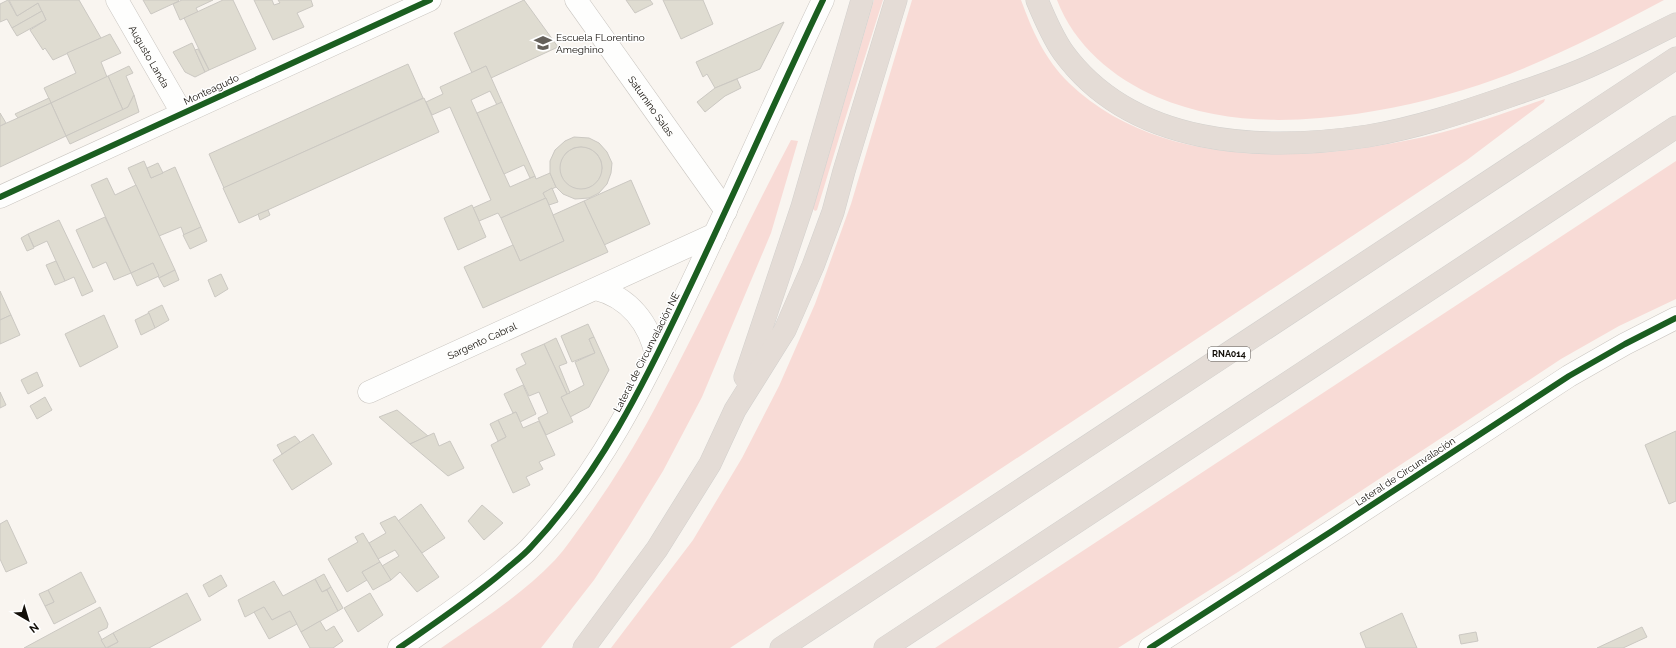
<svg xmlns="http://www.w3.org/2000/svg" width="1676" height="648" viewBox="0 0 1676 648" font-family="Raleway,sans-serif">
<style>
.green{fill:#f8dbd6}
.building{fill:#dfdcd1;stroke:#cbc8c2;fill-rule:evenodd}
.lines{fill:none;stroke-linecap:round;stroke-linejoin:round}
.street-casing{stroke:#cac6c1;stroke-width:23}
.secondary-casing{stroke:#cac6c1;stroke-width:23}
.highway-casing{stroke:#d2d0cd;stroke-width:23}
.street{stroke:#fefefd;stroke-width:22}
.secondary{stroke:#fefefd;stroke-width:22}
.highway{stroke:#e4dcd6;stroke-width:22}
.cycleway-casing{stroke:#fff;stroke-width:8}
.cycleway{stroke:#1b5e20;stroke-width:6}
.labels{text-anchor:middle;stroke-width:3;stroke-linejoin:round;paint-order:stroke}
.shield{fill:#fff;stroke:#5a5753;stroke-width:1}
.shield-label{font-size:9px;font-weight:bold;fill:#130f09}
.poi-label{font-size:10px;fill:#130f09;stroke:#fff;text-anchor:start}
.street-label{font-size:10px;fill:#130f09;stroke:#fff}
</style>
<rect width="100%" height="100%" fill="#f9f5f0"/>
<!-- green -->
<g class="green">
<polygon points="874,0 883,0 839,138 817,210 815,211 813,209"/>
<path d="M912,0H1021C1032,30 1045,60 1069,83C1156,167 1299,163 1409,140C1456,131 1500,114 1545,99L1544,102L1467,160L730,648H611L693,540L742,458L779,386L815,304L851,204Z"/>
<path d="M1057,0H1664C1600,34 1533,69 1463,90C1417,104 1368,114 1320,118C1263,123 1209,119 1157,97C1113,78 1074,45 1057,0Z"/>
<path d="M791,140L798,141L771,233L702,397L663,471L628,528L594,580L541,648H441C480,621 522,595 555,560C566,548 575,534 584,522C610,486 633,449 654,410C702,321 744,229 791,140Z"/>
<polygon points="1676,161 1676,299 1619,326 1561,359 1238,572 1118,648 935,648"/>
</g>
<!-- building -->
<g class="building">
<polygon points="8,0 17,16 38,3 42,11 12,28 7,19 0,22 0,4"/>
<polygon points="9,0 79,0 101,38 53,60 45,48 43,50 30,30 46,20 38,3 17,16"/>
<polygon points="143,0 178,0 179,1 151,14"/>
<polygon points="182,0 213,0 196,8 198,12 180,20 173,4"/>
<polygon points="223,0 233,0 256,49 209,70 184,18"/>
<polygon points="254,0 272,0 274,5 280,3 278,0 311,0 313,6 297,13 304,27 273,40"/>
<polygon points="524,0 558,47 491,78 486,66 472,73 454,33"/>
<polygon points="626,0 650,0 653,4 635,13"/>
<polygon points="663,0 703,0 713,24 681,39"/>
<polygon points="42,11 46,20 17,36 12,28"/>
<polygon points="784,22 760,69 715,88 707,74 703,77 696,62"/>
<polygon points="110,34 121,53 101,62 107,77 51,103 44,88 76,73 67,53"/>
<polygon points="192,43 205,72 195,77 185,72 173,52"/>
<polygon points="198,49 209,70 205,72 195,50"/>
<polygon points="408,64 423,98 224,188 209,154"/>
<polygon points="129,66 133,73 126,76 134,95 128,107 123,110 108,76"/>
<polygon points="486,66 502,102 497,105 490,91 471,100 510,187 535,176 536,179 550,173 556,187 543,193 546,198 501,218 498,213 479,221 473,208 491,200 450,107 432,115 426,102 443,94 440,87"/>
<polygon points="108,76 123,110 66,136 51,103"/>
<polygon points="737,79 741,88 725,96 705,112 697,102 715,88"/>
<polygon points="134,95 139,112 70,144 66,136 128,107"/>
<polygon points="49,98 51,103 18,118 15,114"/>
<polygon points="424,98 439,132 239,223 223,188"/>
<polygon points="502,102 535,176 530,178 524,165 504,174 477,113"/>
<polygon points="51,103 66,136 0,167 0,126"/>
<polygon points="0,113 6,123 0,126"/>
<path d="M574,137L589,138L599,143L607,152L612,163L611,173L607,184L599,193L589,198L575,199L563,194L556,187L550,173V161L555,150L565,141ZM581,147L590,149L597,154L601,161L602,168L600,175L596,182L589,187L582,188L574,187L567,183L563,177L561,169L562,161L566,153L574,148Z"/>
<circle cx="581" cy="168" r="21"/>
<polygon points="144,161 151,178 175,167 201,227 184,235 181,227 159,236 128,168"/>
<polygon points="158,163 163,173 151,178 147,168"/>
<polygon points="107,178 115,195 136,185 175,270 159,278 153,263 131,273 91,185"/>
<polygon points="631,180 650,224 604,245 584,201"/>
<polygon points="552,188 558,202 549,205 543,193"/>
<polygon points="546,198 564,241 520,261 501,218"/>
<polygon points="584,201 608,252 483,308 464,267 513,245 520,261 564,241 553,215"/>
<polygon points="472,205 486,237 458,250 444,218"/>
<polygon points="268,210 270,215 260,220 258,214"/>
<polygon points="105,217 131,273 114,280 106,262 93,268 76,230"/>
<polygon points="59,220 93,291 82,296 74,277 65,281 47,241 34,247 28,234"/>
<polygon points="201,227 207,241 190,249 183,235"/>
<polygon points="28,234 34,248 27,251 21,238"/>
<polygon points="56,261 65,281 55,285 46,265"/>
<polygon points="153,263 159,276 137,286 131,273"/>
<polygon points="175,270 179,280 164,287 159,278"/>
<polygon points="221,274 228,289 215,297 208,280"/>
<polygon points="0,291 11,315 0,320"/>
<polygon points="162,305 169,320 155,328 148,312"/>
<polygon points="149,313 155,328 141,335 135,320"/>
<polygon points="11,315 20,335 0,344 0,320"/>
<polygon points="104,315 118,347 80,367 65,334"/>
<polygon points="588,324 594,337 589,339 595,353 572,362 561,336"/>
<polygon points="594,337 609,370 589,407 570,417 561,397 584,385 575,362 595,353 589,339"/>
<polygon points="556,338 567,363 559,366 570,393 567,394 544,344"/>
<polygon points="544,344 567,394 561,397 573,422 546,435 538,418 548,413 539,392 529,396 516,369 526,364 521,354"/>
<polygon points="37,372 43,386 28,394 21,380"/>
<polygon points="523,385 536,414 520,422 516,412 513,413 504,394"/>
<polygon points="0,392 6,405 0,408"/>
<polygon points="45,397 52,410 37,419 30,406"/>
<polygon points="397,410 428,436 410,444 379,417"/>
<polygon points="516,412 523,428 539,421 555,455 539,462 543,469 526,477 530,485 513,493 491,445 506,437 498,420"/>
<polygon points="498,420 506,437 498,441 490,424"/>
<polygon points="1676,431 1676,501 1669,504 1645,445"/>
<polygon points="434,433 439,446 450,441 464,468 448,476 410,444"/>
<polygon points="313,434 332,464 292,490 273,460"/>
<polygon points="295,436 300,442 282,454 277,445"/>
<polygon points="421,504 445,538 422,553 398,521"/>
<polygon points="482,505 503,523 484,540 468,521"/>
<polygon points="395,516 439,577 417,592 400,572 391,580 382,566 399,556 395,550 378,559 369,543 386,533 380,523"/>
<polygon points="7,520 27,563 6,572 0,559 0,524"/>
<polygon points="363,533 380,562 362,572 367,580 347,592 328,559 358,542 355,537"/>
<polygon points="380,562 391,580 373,590 362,572"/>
<polygon points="81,572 96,602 54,624 45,606 54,602 48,590"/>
<polygon points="324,574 331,587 322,592 315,579"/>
<polygon points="221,575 227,586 209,597 203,585"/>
<polygon points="315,579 322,592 327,590 338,611 301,632 290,611 272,620 264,607 245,617 238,600 274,581 283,596"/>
<polygon points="331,587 343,608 338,611 327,590"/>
<polygon points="48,590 54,602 45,606 39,594"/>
<polygon points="187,593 201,620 149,648 107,648 118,642 113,633"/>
<polygon points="370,593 383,615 358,632 344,608"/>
<polygon points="100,607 108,624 107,628 98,632 106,648 24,648"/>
<polygon points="264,607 272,620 290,611 297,624 269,639 254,612"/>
<polygon points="1402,613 1417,648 1366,648 1360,633"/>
<polygon points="320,621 326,631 334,626 343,641 333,648 310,648 301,632"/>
<polygon points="1642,627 1647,637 1623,648 1597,648"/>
<polygon points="1476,632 1478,641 1461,644 1459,635"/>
<polygon points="113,633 118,642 106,648 101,640"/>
</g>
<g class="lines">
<!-- street casing -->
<g class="street-casing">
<g id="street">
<path id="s1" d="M117,0L182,113"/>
<path id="s2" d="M576,0L726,211"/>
<polyline points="0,197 430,0"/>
<path d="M596,289C629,297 650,324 656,356"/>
<path id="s3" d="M369,392L715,234"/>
</g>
</g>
<!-- secondary casing -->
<g class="secondary-casing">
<g id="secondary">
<path d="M399,648C435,623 471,599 504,571C513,563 523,556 531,547C599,475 644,384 686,295C733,197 776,98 823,0"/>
<polyline points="1150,648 1332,531 1569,376 1625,344 1676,318"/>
</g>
</g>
<!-- highway casing -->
<g class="highway-casing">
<g id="highway">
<path d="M1037,0C1044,17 1052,36 1063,52C1132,147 1262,152 1368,136C1416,128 1464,112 1510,96C1536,87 1563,78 1588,67C1618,54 1647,38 1676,24"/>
<polyline points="745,377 802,207 862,0"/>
<polyline points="584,648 657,549 710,464 735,410 785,330 813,266 833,212 844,171 896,0"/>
<polyline points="781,648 1676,58"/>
<polyline points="885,648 1676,127"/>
</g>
</g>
<!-- street -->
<use href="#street" class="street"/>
<!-- secondary -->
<use href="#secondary" class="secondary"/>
<!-- highway -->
<use href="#highway" class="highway"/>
<!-- cycleway casing -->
<g class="cycleway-casing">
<g id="cycleway">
<polyline points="0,197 430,0"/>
<path d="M399,648C435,623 471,599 504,571C513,563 523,556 531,547C599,475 644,384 686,295C733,197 776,98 823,0"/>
<polyline points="1150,648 1332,531 1569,376 1625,344 1676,318"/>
</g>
</g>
<!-- cycleway -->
<use href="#cycleway" class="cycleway"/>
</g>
<!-- icons -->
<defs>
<g id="school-bare" transform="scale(1.38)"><path d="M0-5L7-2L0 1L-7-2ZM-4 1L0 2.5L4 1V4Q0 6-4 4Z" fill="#64605a" stroke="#fff" stroke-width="2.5" paint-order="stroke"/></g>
</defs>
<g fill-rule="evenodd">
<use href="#school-bare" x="543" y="43"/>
</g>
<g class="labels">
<!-- shield labels -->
<rect class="shield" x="1208" y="347" width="42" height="14" rx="3"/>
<g class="shield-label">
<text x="1229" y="357">RNA014</text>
</g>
<!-- poi labels -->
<g class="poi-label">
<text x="556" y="41">Escuela FLorentino<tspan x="556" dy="12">Ameghino</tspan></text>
</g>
<!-- street labels -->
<g class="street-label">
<text dy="4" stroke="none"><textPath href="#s1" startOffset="65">Augusto Landa</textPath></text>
<text transform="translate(211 89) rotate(-25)" y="4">Monteagudo</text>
<text dy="4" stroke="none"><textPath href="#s2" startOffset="130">Saturnino Salas</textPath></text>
<text dy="4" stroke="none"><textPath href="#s3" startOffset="124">Sargento Cabral</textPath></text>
<text transform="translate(646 352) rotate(-63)" y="4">Lateral de Circunvalación NE</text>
<text transform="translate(1405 471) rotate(-33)" y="4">Lateral de Circunvalación</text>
</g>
</g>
<!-- north arrow -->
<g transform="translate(28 620) rotate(142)" stroke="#ffffff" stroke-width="3" paint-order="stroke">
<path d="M0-3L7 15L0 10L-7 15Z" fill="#130f09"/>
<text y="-6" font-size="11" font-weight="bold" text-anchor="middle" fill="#130f09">N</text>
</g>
</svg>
